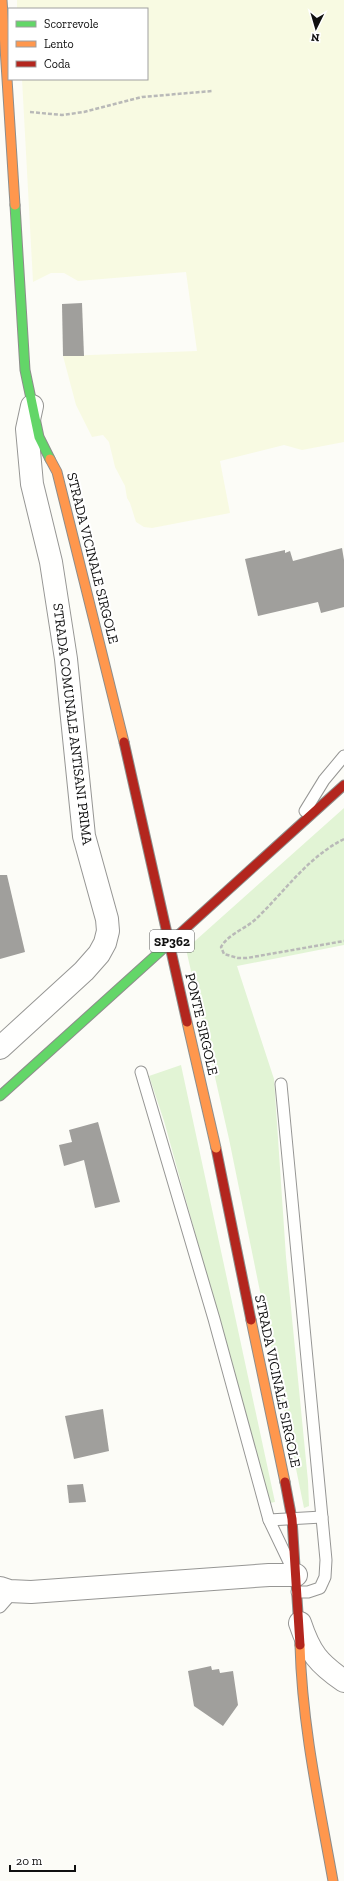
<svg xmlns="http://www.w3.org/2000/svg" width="344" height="1881" viewBox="0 0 344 1881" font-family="'Zilla Slab',serif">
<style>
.farmland{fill:#f8fae2}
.green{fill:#e2f4d5}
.building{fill:#a09f9c}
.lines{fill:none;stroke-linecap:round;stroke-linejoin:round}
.lane-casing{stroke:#969694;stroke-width:13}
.street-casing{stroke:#969694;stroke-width:24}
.fast-casing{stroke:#8d8d8b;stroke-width:11}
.slow-casing{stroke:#8d8d8b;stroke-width:11}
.jam-casing{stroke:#8d8d8b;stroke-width:11}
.path{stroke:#b9b9b8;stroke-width:2.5;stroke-dasharray:4 2;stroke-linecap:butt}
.lane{stroke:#fffffe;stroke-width:11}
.street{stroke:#fffffe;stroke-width:22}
.fast{stroke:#63d668;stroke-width:9}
.slow{stroke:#ff974d;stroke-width:9}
.jam{stroke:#b3261e;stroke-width:9}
.slow-bridge-casing{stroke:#8d8d8b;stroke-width:11;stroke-linecap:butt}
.jam-bridge-casing{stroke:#8d8d8b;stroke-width:11;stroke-linecap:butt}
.slow-bridge{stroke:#ff974d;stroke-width:9}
.jam-bridge{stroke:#b3261e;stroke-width:9}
.labels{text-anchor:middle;stroke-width:4;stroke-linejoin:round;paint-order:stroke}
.shield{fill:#fff;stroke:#585858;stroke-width:1}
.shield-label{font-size:13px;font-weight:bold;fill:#101010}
.street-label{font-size:14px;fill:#101010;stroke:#fff}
</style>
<rect width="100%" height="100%" fill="#fcfcf7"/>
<!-- farmland -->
<polygon class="farmland" points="17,0 344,0 344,442 302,450 284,445 220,461 230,513 152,528 144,527 136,522 130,503 127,498 125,486 115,467 109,442 103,435 92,437 76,405 63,356 197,351 186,272 78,281 64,273 51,273 33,282 22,79 147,79 147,9 17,9"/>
<!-- green -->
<g class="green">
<polygon points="344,808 344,945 237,966 274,1079 286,1257 308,1481 309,1506 304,1508 229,1139 186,949"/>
<polygon points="181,1065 275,1502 270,1503 164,1121 149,1076"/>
</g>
<!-- building -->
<g class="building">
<polygon points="82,303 84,356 63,356 62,304"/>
<polygon points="342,548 344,560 344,607 321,613 318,602 258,616 245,559 285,550 285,553 290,551 293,561"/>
<polygon points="0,875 7,875 25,952 0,959"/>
<polygon points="98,1122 120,1202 95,1208 84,1160 64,1166 59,1145 72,1142 69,1130"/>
<polygon points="103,1409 109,1451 74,1459 65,1416"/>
<polygon points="83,1484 86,1502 69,1503 67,1485"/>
<polygon points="211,1666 212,1670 219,1669 220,1673 233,1671 238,1705 223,1726 194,1706 188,1671"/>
</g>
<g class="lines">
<!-- lane casing -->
<g class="lane-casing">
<g id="lane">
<polyline points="305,811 324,780 344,756"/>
<polyline points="141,1072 214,1319 269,1520 290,1564"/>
<polyline points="281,1084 326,1560 325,1577 320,1588 308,1592 297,1592"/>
<polyline points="269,1520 322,1517"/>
<polyline points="0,1607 7,1599 9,1591"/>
</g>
</g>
<!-- street casing -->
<g class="street-casing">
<g id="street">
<polyline points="0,1048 84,971 99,954 105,943 108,931 107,919 84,836 66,659 51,562 32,484 27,429 32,406"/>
<polyline points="0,1588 9,1591 31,1592 269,1575 296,1575"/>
<path d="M300,1623C310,1653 318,1663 344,1681"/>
</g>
</g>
<!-- fast casing -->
<g class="fast-casing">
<g id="fast">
<polyline points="15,205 25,370 39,437 50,459"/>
<polyline points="0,1096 165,947"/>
</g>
</g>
<!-- slow casing -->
<g class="slow-casing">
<g id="slow">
<polyline points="2,0 15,205"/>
<polyline points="50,459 57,472 124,742"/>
<polyline points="251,1320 285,1482"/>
<path d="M300,1645C302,1725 319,1803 333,1881"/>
</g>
</g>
<!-- jam casing -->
<g class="jam-casing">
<g id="jam">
<polyline points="165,947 344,785"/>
<polyline points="216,1148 251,1320"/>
<polyline points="285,1482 292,1519 300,1645"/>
</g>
</g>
<!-- path -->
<g class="path">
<polyline points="30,112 62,115 84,112 142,97 212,91"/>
<path d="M344,839C308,857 285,891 257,918C246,929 229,933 221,947L224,954L238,958H247L344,941"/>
</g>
<!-- lane -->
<use href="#lane" class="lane"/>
<!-- street -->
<use href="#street" class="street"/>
<!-- fast -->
<use href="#fast" class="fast"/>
<!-- slow -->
<use href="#slow" class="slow"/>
<!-- jam -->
<use href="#jam" class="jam"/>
<!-- slow-bridge casing -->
<g class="slow-bridge-casing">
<polyline id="slow-bridge" points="187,1022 216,1148"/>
</g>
<!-- jam-bridge casing -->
<g class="jam-bridge-casing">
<polyline id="jam-bridge" points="124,742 187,1022"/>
</g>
<!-- slow-bridge -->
<use href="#slow-bridge" class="slow-bridge"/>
<!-- jam-bridge -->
<use href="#jam-bridge" class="jam-bridge"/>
</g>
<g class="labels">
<!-- shield labels -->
<rect class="shield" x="150" y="930" width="44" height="22" rx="3"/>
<g class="shield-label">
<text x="172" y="946">SP362</text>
</g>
<!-- street labels -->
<g class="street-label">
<text transform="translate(93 558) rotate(76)" y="5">STRADA VICINALE SIRGOLE</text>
<text transform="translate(73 724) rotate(83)" y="5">STRADA COMUNALE ANTISANI PRIMA</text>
<text transform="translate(202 1024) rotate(77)" y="5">PONTE SIRGOLE</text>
<text transform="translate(278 1381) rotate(78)" y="5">STRADA VICINALE SIRGOLE</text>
</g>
</g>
<!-- legend -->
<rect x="8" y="8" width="140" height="72" fill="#ffffff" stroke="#9f9f9f"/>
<rect x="16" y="21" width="20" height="6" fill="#63d668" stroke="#9f9f9f"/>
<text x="44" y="28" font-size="12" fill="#101010">Scorrevole</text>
<rect x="16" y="41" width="20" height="6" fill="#ff974d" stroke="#9f9f9f"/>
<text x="44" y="48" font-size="12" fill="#101010">Lento</text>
<rect x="16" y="61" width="20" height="6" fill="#b3261e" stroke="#9f9f9f"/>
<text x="44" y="68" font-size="12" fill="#101010">Coda</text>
<!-- north arrow -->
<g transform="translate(316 28) rotate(185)" stroke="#ffffff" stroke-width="3" paint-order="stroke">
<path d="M0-3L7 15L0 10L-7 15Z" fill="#101010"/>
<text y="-6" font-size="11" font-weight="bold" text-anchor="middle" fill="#101010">N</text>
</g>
<!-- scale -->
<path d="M10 1865v6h65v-6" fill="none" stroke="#101010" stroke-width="2"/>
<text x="16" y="1865" font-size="12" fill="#101010" stroke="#ffffff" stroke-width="3" paint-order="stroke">20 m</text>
</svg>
